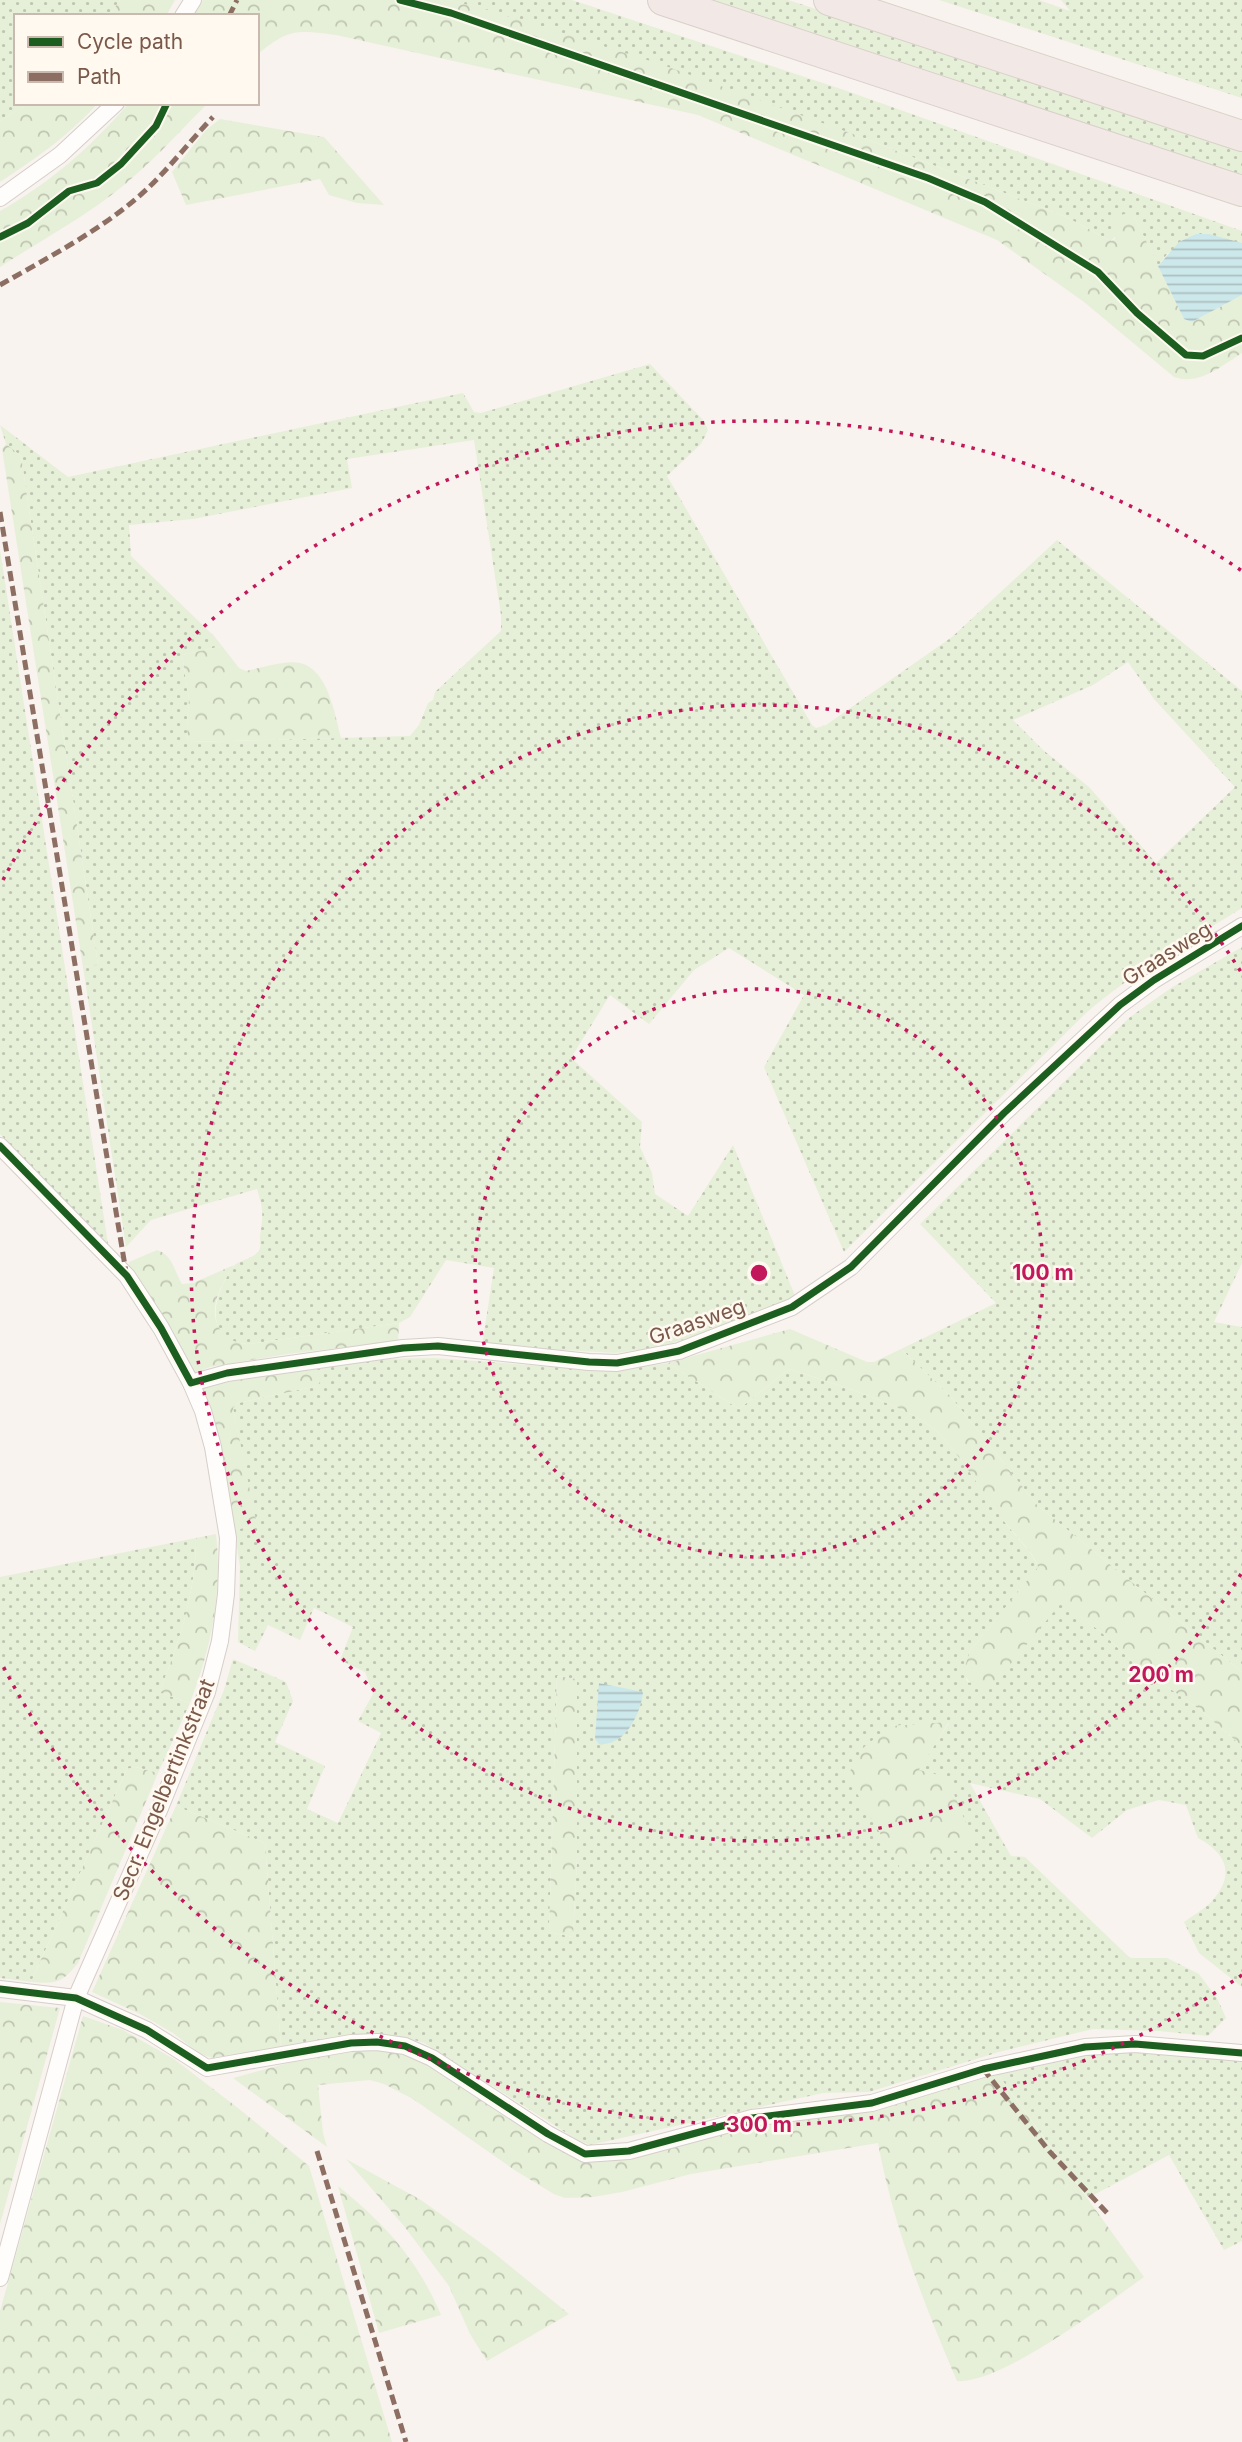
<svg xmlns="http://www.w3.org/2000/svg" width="1242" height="2442" viewBox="0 0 1242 2442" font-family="Inter,sans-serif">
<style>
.grass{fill:url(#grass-dots);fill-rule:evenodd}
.forest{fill:url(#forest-crowns)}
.water{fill:url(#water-rules)}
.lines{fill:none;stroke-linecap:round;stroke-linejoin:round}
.street-casing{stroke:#d6cec9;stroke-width:18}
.highway-casing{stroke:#dad0ca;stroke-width:32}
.street{stroke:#fefdfc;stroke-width:16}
.highway{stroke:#f2e9e6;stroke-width:30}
.quiet{stroke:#8d6e63;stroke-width:5;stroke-dasharray:10 5;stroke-linecap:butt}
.cycleway-casing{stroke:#fff9f0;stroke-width:11}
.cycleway{stroke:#1b5e20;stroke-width:7}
.ring{fill:none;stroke:#c2185b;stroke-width:3.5;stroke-dasharray:3.5 7}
.labels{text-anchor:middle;stroke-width:5;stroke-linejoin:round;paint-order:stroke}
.street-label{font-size:21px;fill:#7a594a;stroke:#fff9f0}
.centre{fill:#c2185b;stroke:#fff9f0;stroke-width:3.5}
.ring-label{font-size:21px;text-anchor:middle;font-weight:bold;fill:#c2185b;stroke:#fff9f0;stroke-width:5;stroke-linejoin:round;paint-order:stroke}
</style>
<defs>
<pattern id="grass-dots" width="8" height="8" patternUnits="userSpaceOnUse" patternTransform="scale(1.75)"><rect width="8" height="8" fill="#e6f0d8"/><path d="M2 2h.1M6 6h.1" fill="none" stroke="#bfc5b1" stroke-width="1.8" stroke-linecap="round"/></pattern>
<pattern id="forest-crowns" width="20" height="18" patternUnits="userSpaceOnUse" patternTransform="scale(1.75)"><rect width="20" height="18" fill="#e6f0d8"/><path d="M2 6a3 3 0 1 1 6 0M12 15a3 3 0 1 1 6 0" fill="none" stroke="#bfc5b1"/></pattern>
<pattern id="water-rules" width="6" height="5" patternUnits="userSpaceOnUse" patternTransform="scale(1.75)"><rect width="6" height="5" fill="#cde8ea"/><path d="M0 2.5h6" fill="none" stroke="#abbfc0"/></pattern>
</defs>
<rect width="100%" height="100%" fill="#f8f3ee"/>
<!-- grass -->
<g class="grass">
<polygon points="0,0 120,0 109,16 16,16 16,103 29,103 0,121"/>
<polygon points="449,0 572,0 844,90 1242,231 1242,243 1168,253 1158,266 1134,216 1111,241 1066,217 861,137 488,11"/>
<polygon points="710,0 788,0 1026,77 1242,150 1242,176"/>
<polygon points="939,0 1039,0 1070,11 1061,0 1242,0 1242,98"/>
<path d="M650,364L704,421L708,430L701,444L667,476L812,725L816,728L826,725L952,637L1057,540L1242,691V908C1188,942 1133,972 1085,1014L844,1252L764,1067L804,995L729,948L694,970L649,1024L610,995L571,1058L642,1122L640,1147L652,1173L655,1194L688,1216L733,1145L796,1298L766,1312L660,1347L616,1353L482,1346L494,1268L446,1260L410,1317L399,1323L249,1344C210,1343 210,1308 225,1280C228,1276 230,1269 234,1266C240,1259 257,1259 260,1248C261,1244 260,1240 260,1237C263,1213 264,1212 257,1189L151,1220L126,1247L83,967L98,965L21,456L6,444L0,425L68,477L463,393L474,412L481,413ZM474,440L501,615V631L435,692L433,700L428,703L419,725L410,736L188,742L187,725L189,699L182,655L222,646L214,636L131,556L129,525L193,519L352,488L347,459ZM1128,662L1154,699L1235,787L1156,863L1089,787L1043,750L1013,720L1093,685Z"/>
<polygon points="0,550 109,1250 0,1134"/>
<polygon points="1242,947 1242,1263 1214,1322 1242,1327 1242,1672 1037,1505 951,1397 901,1349 996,1303 920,1224 1130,1017 1171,988"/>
<path d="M434,1358L612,1371L668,1363L739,1409L789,1369C828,1382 906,1404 936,1431C959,1452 985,1495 1004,1521C1012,1533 1036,1555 1038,1568L970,1651L966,1679L969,1683L1032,1636L1061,1602L1100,1631L1135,1664L1199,1709L1242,1746V1987L1199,1953L1184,1922C1193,1915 1205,1909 1212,1901C1236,1874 1226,1853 1198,1838L1186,1805L1159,1800L1127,1810L1092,1838L1040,1799L970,1783L1011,1856L1025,1857L1130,1958H1167L1199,1974L1217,1998L1226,2018L1208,2036L1159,2031L1093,2029L999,2052L869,2092L823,2093L590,2145L576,2139L424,2043C378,2028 328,2039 281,2047L265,1843L176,1806L224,1690L233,1659L286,1682L293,1701L275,1742L325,1766L307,1809L338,1823L381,1733L358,1721L373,1694L365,1672L340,1660L353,1627L314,1608L300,1640L268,1625L255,1651L238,1642L240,1566L234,1530L256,1525L233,1408L238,1403L317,1386L314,1367L370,1359ZM557,1676L576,1679L577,1685V1858L573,1937L549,1932ZM949,1723L918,1770L891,1726Z"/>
<path d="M196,1538C196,1591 180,1640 161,1688V1693L190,1703L158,1773L136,1767L127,1769L31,1982L0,1978V1577Z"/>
<polygon points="1127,2051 1242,2057 1242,2241 1224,2250 1169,2155 1088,2198 997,2073 1082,2053"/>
</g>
<!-- forest -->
<g class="forest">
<polygon points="120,0 175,0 166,16 109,16"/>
<path d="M203,0H449L488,10L660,64L861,137L1066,217L1111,241L1115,239V218L1124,214L1134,216L1184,319L1192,322L1242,295V353C1221,366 1199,386 1174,377L1084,302L997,240L698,115L336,35C298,30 288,28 257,55V16H193Z"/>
<path d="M29,103H98C70,135 35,159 0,182V121Z"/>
<path d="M129,103H208C177,134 148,167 114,193C78,221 38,242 0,267V211C50,183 92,146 129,103Z"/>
<polygon points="220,119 324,137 384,205 357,203 329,195 320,179 186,205 172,172 206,130"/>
<polygon points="6,444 21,456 98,965 83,967 2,449"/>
<path d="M222,646L239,668L246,671C262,668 284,660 300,663C328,669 335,715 341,738L188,742L187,725L189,699L182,655Z"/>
<path d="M157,1250C173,1255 174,1271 182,1284L193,1283L234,1265C229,1273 223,1282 220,1290C207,1317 219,1343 249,1344L399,1323L398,1341L288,1354L210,1367L191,1374L130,1272L129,1262Z"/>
<path d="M790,1329L867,1362H874L901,1349L951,1397L1037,1505L1242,1672V1746L1199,1709L1135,1664L1100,1631L1061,1603L999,1678L981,1688C959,1680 964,1670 970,1651L1038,1567C1036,1555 1012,1532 1004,1521C984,1495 959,1452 936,1431C906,1404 828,1382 789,1369L739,1409L668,1363Z"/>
<polygon points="314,1367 320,1382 317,1386 238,1403 233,1408 257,1525 234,1530 197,1387"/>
<path d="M216,1534C223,1593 211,1648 190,1703L161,1693V1688C180,1640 196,1591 196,1538Z"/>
<polygon points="557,1676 576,1679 577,1685 577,1858 573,1937 549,1932"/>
<polygon points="949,1722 919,1770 947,1777 975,1845 900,1868 847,1776 865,1746 891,1726"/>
<path d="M135,1767L158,1773L78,1963C62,1983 56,1984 31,1982L127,1769Z"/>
<polygon points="176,1806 265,1843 281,2047 212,2058 200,2054 173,2033 140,2014 92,1992"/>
<polygon points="0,2002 60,2008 0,2224"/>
<polygon points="83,2016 123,2030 174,2059 238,2108 309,2166 392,2442 0,2442 0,2311"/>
<path d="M379,2046L411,2053L559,2149L588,2159L669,2145L788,2118L871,2111L997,2073L1144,2277C1106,2304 1000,2385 957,2381C924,2304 893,2225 878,2143L691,2174L622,2192L593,2197L565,2198L554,2194L516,2171L413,2099L384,2084L370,2080L318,2085L323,2133L327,2147L233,2078L314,2056Z"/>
<polygon points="346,2159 421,2200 489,2249 569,2314 487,2361 470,2334 449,2286 404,2226"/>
<path d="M338,2186C386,2225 417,2259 441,2315L379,2333Z"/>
</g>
<!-- water -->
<g class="water">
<polygon points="1196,234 1209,234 1242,243 1242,295 1192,322 1184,319 1158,266 1179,242"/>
<path d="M599,1683L643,1692C641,1713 625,1747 599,1744L595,1739Z"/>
</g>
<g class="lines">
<!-- street casing -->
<g class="street-casing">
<g id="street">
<polyline points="183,16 193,0"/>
<polyline points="0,198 60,155 116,103"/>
<polyline points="0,1146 127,1276 161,1328 191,1383 203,1411 213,1447 228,1538 226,1594 220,1641 207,1692 160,1808 76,1998 0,2278"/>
<polyline points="191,1383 227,1373 403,1348 438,1346 589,1362 617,1363 679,1351 792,1307 851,1267 1004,1113 1120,1005 1154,980 1242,926"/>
<polyline points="0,1989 76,1998 147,2030 207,2068 351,2043 377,2042 405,2046 432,2058 548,2134 585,2154 629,2151 752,2118 872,2103 983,2069 1085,2047 1135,2044 1242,2053"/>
</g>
</g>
<!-- highway casing -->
<g class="highway-casing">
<g id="highway">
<polyline points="663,0 1242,191"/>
<polyline points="829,0 1242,136"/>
</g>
</g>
<!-- street -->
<use href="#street" class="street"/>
<!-- highway -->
<use href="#highway" class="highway"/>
<!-- quiet -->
<g class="quiet">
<polyline points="229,16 237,0"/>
<path d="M0,285C49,257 107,227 148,188C171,166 191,140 213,117"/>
<polyline points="0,512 126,1272"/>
<polyline points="983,2069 1050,2152 1109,2215"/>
<polyline points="317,2151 406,2442"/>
</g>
<!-- cycleway casing -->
<g class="cycleway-casing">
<g id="cycleway">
<polyline points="400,0 451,13 928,178 985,202 1098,272 1137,313 1186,355 1203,356 1242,338"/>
<polyline points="0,237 28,223 69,191 97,183 121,164 156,126 167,103"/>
<polyline points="0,1146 127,1276 161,1328 191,1383 227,1373 403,1348 438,1346 589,1362 617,1363 644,1358 679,1351 792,1307 851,1267 1004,1113 1120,1005 1154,980 1242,926"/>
<polyline points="0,1989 76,1998 147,2030 207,2068 351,2043 377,2042 405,2046 432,2058 548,2134 585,2154 629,2151 752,2118 872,2103 983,2069 1085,2047 1135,2044 1242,2053"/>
</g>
</g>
<!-- cycleway -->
<use href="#cycleway" class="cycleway"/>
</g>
<!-- distance rings -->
<g class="ring">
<circle cx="759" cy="1273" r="284"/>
<path d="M1241 1574A568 568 0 1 1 1241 972"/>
<path d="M1242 1975A852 852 0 0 1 3 1666M3 880A852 852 0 0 1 1242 571"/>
</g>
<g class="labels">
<!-- street labels -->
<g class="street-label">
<text transform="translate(1167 954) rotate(-32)" y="7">Graasweg</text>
<text transform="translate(697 1322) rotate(-19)" y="7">Graasweg</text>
<text transform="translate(164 1790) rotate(-68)" y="7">Secr. Engelbertinkstraat</text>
</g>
</g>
<circle cx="759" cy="1273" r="10" class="centre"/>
<g class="ring-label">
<text x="1043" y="1280">100 m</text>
<text x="1161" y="1682">200 m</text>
<text x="759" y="2132">300 m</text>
</g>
<!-- legend -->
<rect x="14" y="14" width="245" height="91" fill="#fff9f0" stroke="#cab9ae" stroke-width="2"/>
<rect x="28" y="37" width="35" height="10" fill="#1b5e20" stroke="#cab9ae" stroke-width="2"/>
<text x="77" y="49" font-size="21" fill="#7a594a">Cycle path</text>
<rect x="28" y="72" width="35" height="10" fill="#8d6e63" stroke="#cab9ae" stroke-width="2"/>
<text x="77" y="84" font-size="21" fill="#7a594a">Path</text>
</svg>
